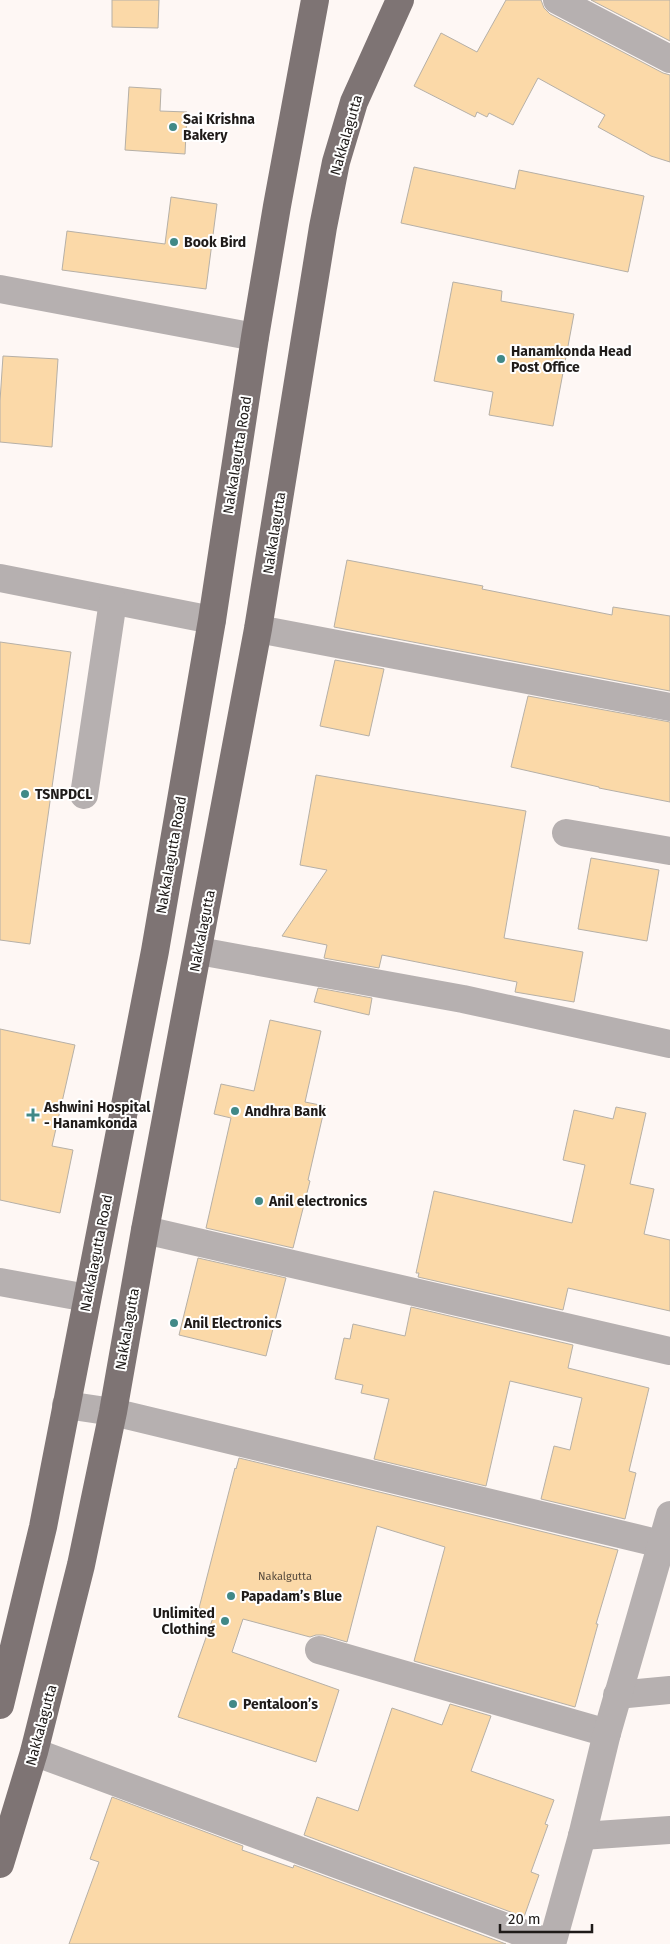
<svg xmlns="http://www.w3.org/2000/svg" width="670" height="1944" viewBox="0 0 670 1944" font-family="'Fira Sans',sans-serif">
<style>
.building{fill:#fbd9a8;stroke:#b6b0a7}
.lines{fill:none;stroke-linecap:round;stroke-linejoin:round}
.minor{stroke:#b6b0b0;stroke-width:28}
.primary{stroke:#7e7474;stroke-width:28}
.poi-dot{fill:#418987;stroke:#fff;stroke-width:2}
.labels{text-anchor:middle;stroke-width:4;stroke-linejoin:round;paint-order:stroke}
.number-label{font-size:11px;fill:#564a3d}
.poi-label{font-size:14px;font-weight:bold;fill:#1f1b19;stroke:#fff;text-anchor:start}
.street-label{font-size:14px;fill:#1f1b19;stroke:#fff}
</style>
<rect width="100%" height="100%" fill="#fef7f4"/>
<!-- building -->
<g class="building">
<polygon points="112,0 159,0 158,28 112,27"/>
<polygon points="506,0 541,0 544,8 550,14 663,73 670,75 670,162 651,156 598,127 605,115 538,78 513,125 489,113 487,117 477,112 475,117 414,86 441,33 477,52"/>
<polygon points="591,0 670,0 670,41"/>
<polygon points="129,87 161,89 160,111 187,112 185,154 125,150"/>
<polygon points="414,167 515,189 519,170 644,196 628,272 401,223"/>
<polygon points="171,197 217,204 206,289 62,270 67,231 165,244"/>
<polygon points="453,282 502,291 501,301 574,314 553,426 489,415 493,392 434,381"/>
<polygon points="3,356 58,359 52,447 0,442 0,401"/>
<polygon points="347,560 483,586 482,589 612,615 613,607 670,616 670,691 334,627"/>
<polygon points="0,642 71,652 30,944 0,940"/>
<polygon points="335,660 384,669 369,736 320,726"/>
<polygon points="528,696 670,722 670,802 599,788 599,787 511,767"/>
<polygon points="316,775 526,811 504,938 583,952 574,1002 515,992 517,982 382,955 379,968 324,958 327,945 282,936 327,870 300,865"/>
<polygon points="591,858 659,870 647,941 578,929"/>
<polygon points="318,988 372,998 369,1015 314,1002"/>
<polygon points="270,1020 321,1031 305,1102 325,1106 308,1180 310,1181 293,1248 206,1228 231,1118 214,1114 221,1084 254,1091"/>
<polygon points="0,1029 75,1045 52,1146 73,1150 60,1213 0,1200"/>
<polygon points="616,1107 646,1113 630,1184 654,1189 644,1234 670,1240 670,1311 568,1288 563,1310 418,1277 419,1273 416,1273 434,1191 572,1223 585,1165 563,1160 574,1110 613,1119"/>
<polygon points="198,1258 286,1278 266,1356 179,1335"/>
<polygon points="411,1307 573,1345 568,1368 649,1388 629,1471 636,1473 625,1519 541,1499 554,1446 570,1450 582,1398 510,1381 486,1486 374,1459 389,1399 361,1393 363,1385 335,1379 344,1338 350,1339 353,1324 405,1336"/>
<polygon points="239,1458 618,1550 596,1624 598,1624 575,1707 414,1661 445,1547 377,1526 347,1642 323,1635 316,1635 310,1637 243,1619 232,1652 339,1690 316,1762 178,1717 215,1612 199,1608 235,1468 236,1469"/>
<polygon points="450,1704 491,1716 471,1771 554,1800 545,1824 548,1825 531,1872 539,1875 524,1917 304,1835 317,1797 358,1811 392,1708 442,1725"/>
<polygon points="112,1797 243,1846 242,1850 293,1868 294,1865 506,1944 69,1944 99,1862 90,1859"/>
</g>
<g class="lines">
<!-- minor -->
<g class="minor">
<polyline points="557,0 670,59"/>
<polyline points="0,289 255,337"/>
<polyline points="0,578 212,620"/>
<polyline points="258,629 670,707"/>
<polyline points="84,795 113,601"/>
<polyline points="566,833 670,851"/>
<polyline points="199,951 463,999 670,1044"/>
<polyline points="145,1230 670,1351"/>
<polyline points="0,1282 87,1298"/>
<polyline points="66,1405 113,1412 661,1544"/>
<polyline points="319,1650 607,1733"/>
<polyline points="617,1695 670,1690"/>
<polyline points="34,1752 552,1944"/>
<polyline points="582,1836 670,1830"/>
<polyline points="552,1944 582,1836 607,1733 670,1515"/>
</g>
<!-- primary -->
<g class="primary">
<polyline points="0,1705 43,1527 155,951 212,620 255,337 277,206 315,0"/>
<polyline points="0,1864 34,1752 81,1565 113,1412 145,1230 258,629 323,227 336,162 354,102 400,0"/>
</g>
</g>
<!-- markers -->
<g class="poi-dot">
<circle cx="173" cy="127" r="5"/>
<circle cx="174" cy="242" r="5"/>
<circle cx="501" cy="359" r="5"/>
<circle cx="25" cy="794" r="5"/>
<circle cx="235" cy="1111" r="5"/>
<path d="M30.5 1107.5h5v5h5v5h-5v5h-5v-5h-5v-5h5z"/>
<circle cx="259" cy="1201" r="5"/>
<circle cx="174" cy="1323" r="5"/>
<circle cx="231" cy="1596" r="5"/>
<circle cx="225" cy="1621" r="5"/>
<circle cx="233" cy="1704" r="5"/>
</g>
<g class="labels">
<!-- number labels -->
<g class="number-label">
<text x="285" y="1580">Nakalgutta</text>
</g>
<!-- poi labels -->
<g class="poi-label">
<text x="183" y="124">Sai Krishna<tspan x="183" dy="16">Bakery</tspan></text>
<text x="184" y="247">Book Bird</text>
<text x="511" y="356">Hanamkonda Head<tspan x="511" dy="16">Post Office</tspan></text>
<text x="35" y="799">TSNPDCL</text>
<text x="44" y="1112">Ashwini Hospital<tspan x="44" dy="16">- Hanamkonda</tspan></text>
<text x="245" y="1116">Andhra Bank</text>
<text x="269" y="1206">Anil electronics</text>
<text x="184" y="1328">Anil Electronics</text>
<text x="241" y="1601">Papadam’s Blue</text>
<text x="215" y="1618" text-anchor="end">Unlimited<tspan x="215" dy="16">Clothing</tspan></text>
<text x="243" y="1709">Pentaloon’s</text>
</g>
<!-- street labels -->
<g class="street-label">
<text transform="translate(346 135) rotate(-74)" y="5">Nakkalagutta</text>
<text transform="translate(237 455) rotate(-81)" y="5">Nakkalagutta Road</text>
<text transform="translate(274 533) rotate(-81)" y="5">Nakkalagutta</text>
<text transform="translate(171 855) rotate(-80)" y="5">Nakkalagutta Road</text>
<text transform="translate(202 931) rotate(-79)" y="5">Nakkalagutta</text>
<text transform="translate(96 1253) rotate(-79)" y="5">Nakkalagutta Road</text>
<text transform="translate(127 1329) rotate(-80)" y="5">Nakkalagutta</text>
<text transform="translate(41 1725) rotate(-75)" y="5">Nakkalagutta</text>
</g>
</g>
<!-- scale -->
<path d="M500 1924v8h92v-8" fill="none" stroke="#1f1b19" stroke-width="2.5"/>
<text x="508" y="1924" font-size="15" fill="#1f1b19" stroke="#ffffff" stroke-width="4" paint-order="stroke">20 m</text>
</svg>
